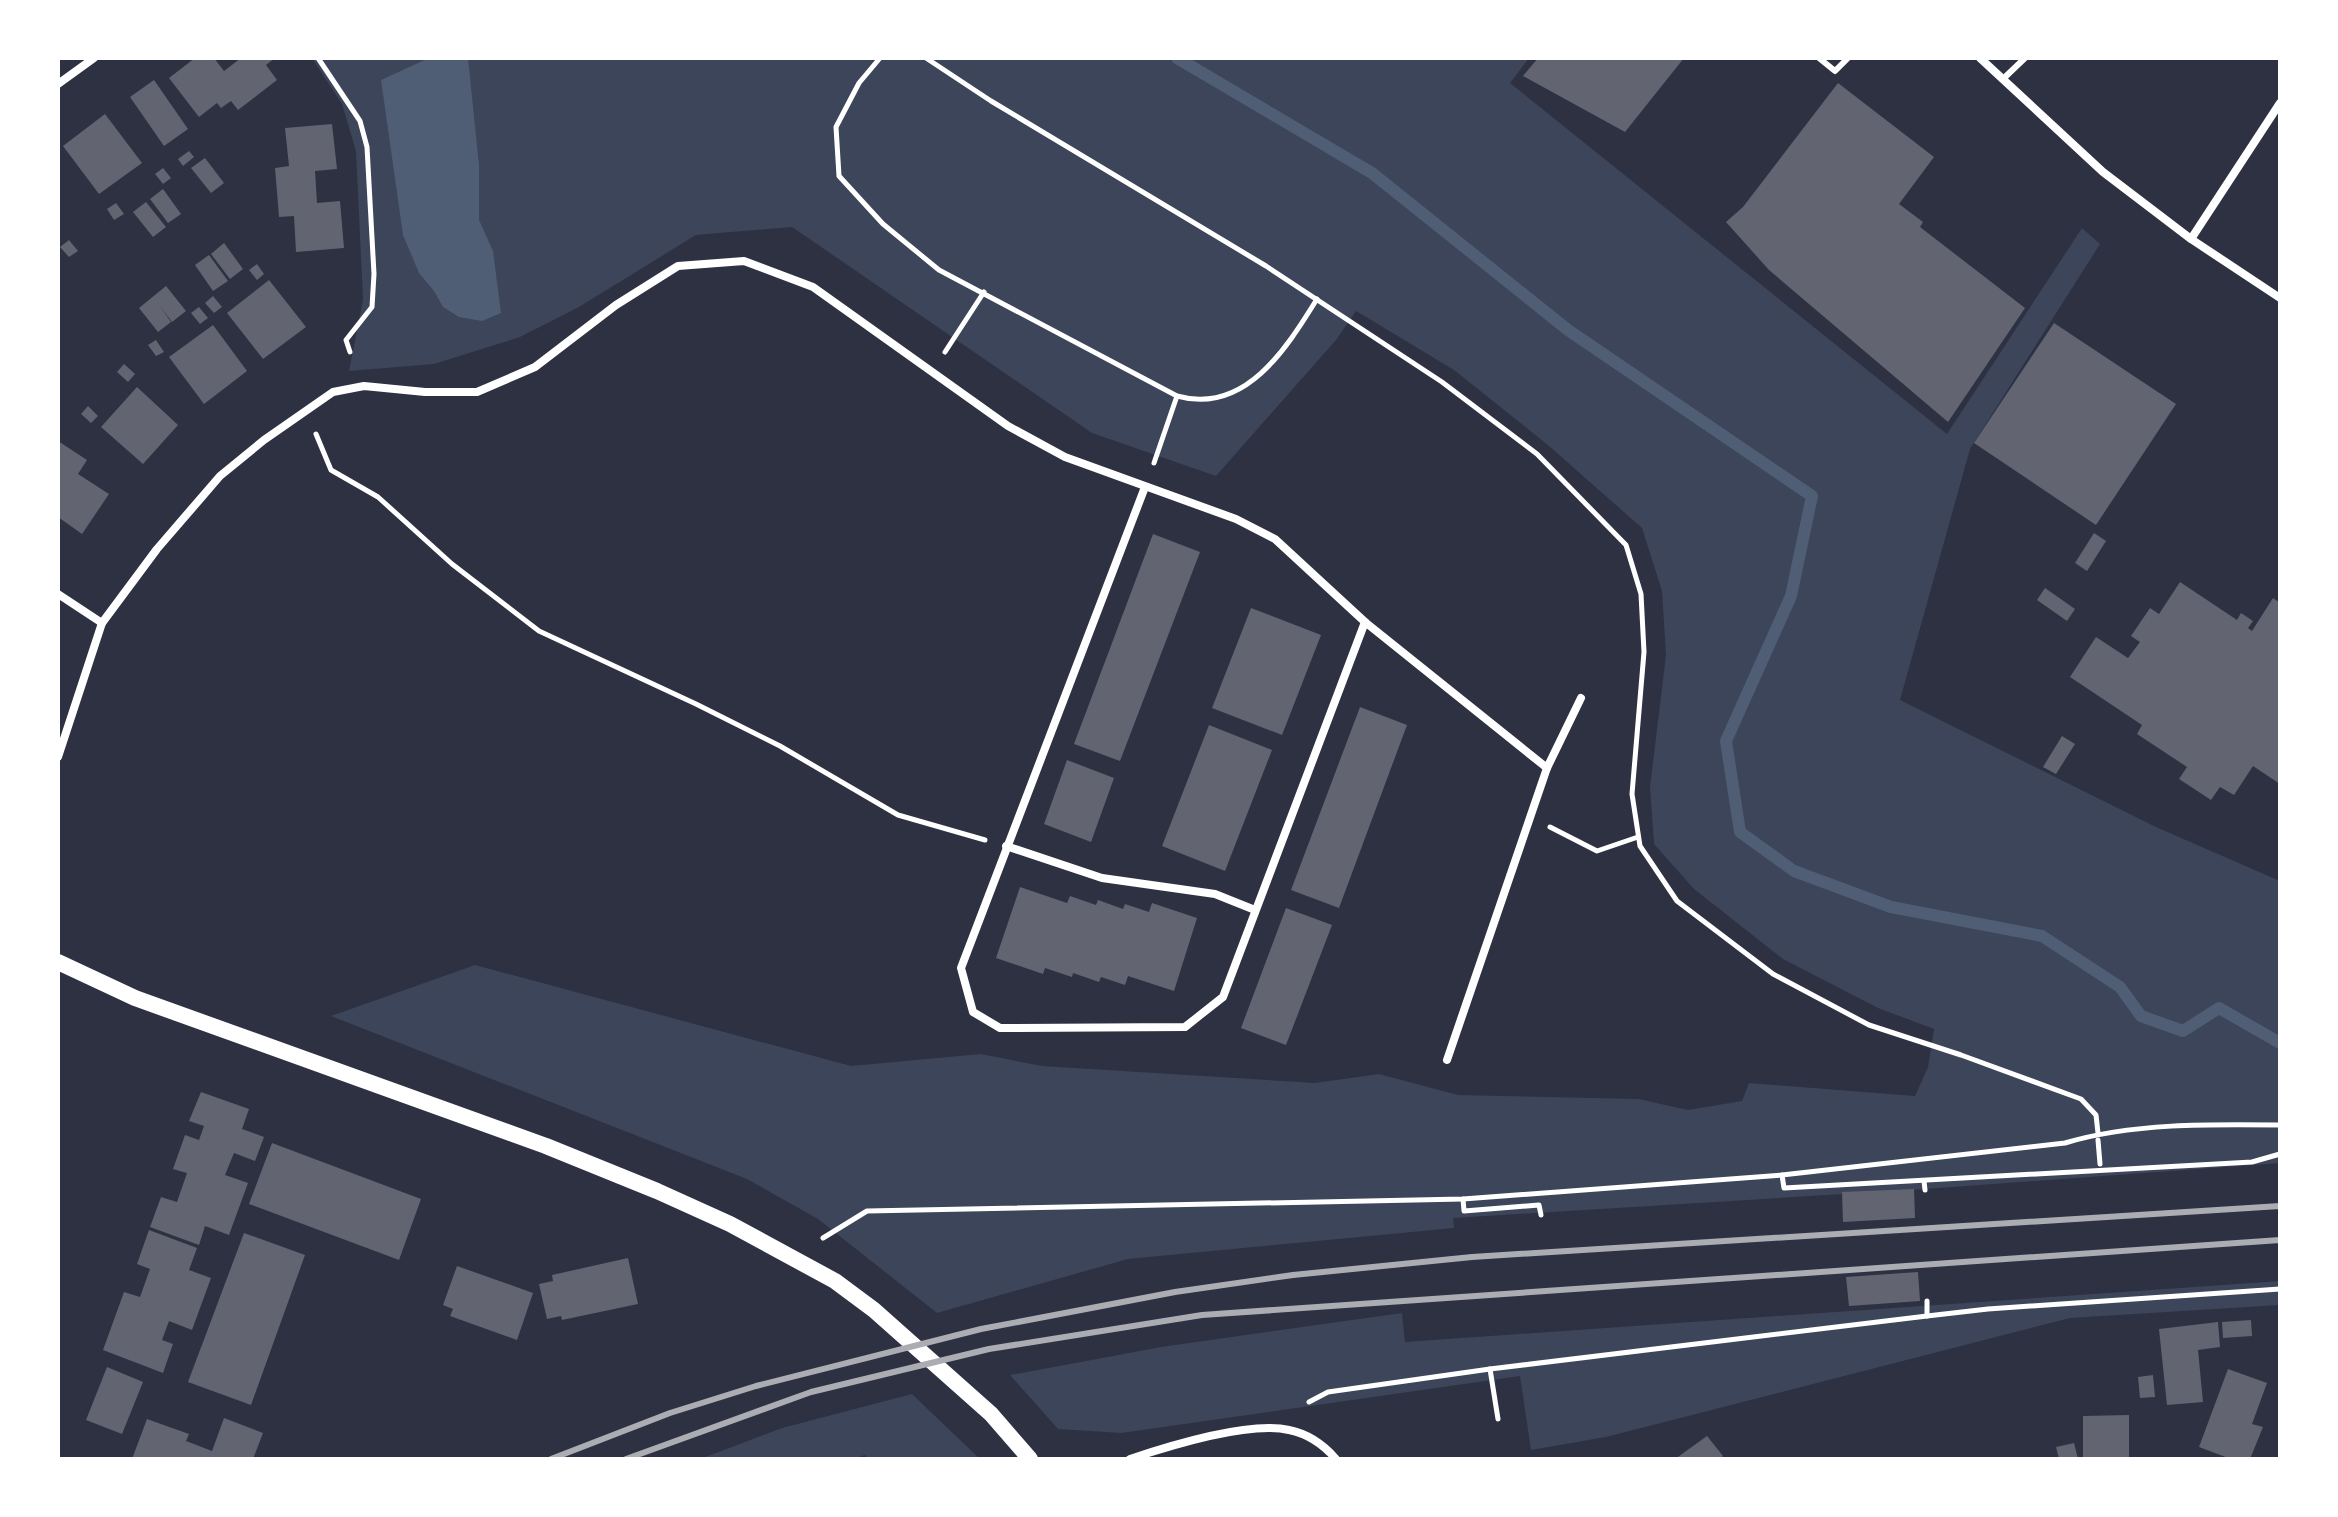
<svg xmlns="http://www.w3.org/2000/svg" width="2338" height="1517" viewBox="0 0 2338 1517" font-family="Cabin,sans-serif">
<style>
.green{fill:#3c4559}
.water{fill:#4f5d75}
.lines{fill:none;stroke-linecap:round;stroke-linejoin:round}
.stream{stroke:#4f5d75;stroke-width:12}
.building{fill:#626471}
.path{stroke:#fff;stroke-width:5}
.service{stroke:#fff;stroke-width:6}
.minor{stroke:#fff;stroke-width:8}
.secondary{stroke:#fff;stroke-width:16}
.rail{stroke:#abadb3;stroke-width:6}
</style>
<rect width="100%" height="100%" fill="#2d3142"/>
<!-- green -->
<g class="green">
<polygon points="312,58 1529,58 1510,83 1947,434 2082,228 2100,244 1970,449 1900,700 2156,827 2280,881 2280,1163 1925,1189 1453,1218 1454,1228 1128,1259 937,1313 818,1219 747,1179 331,1016 475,965 851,1066 981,1054 1042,1066 1315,1083 1379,1074 1458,1095 1639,1099 1688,1110 1742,1101 1749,1083 1915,1096 1928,1067 1934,1029 1878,1008 1783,959 1694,889 1654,844 1650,787 1666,655 1662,591 1642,528 1549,446 1454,370 1356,311 1336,340 1216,476 1092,433 792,227 696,235 579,307 520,337 434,364 349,371 363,300 356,151 342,104"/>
<polygon points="2280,1281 2280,1305 2070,1318 1606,1437 1531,1450 1520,1376 1121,1433 1058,1429 1010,1375 1161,1347 1402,1313 1405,1342"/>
<polygon points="912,1394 980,1459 867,1459 865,1455 853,1459 700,1459 782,1428"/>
</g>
<!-- water -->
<polygon class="water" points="429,58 468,58 479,165 479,220 493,251 501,313 482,321 459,317 443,307 434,291 419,273 403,235 381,80"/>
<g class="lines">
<!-- stream -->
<polyline class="stream" points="1177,58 1372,173 1568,330 1812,496 1791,596 1726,741 1740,832 1794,871 1891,907 2042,936 2120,987 2141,1016 2183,1031 2219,1008 2280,1043"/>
</g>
<!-- building -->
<g class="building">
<polygon points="195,58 214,58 224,71 241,58 275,58 266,65 277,80 238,110 231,101 221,108 217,103 199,117 169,78"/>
<polygon points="1538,58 1684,58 1625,132 1523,76"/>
<polygon points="154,80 188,129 164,146 130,97"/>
<polygon points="1838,83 1934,157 1899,204 1923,222 1920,227 2025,308 1948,422 1769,270 1726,222 1743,207"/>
<polygon points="105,114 142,163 99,194 63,146"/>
<polygon points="332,124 337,169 315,171 317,203 340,201 344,248 296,252 294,216 279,217 277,192 275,168 289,166 285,128"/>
<polygon points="189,151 194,157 183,166 178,159"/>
<polygon points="205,158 224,183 211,193 191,168"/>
<polygon points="163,168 171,178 163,184 155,174"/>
<polygon points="163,189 181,214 168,223 150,199"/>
<polygon points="146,202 166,227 153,237 133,212"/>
<polygon points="116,203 124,214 114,220 107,209"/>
<polygon points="69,240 78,251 69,257 60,247"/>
<polygon points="224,243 243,269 230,279 211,254"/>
<polygon points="209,255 228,281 213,291 195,265"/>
<polygon points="257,264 264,274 257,280 249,270"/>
<polygon points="269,280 306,327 263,359 227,313"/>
<polygon points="166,286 186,311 172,322 160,306 171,322 158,332 139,308"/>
<polygon points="213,296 222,307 214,313 205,303"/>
<polygon points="199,307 208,318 200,324 191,313"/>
<polygon points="2054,323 2176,404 2096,525 1974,443"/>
<polygon points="213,325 247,371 204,404 169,357"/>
<polygon points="156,340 164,352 156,356 148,345"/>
<polygon points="124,364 135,374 128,382 117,372"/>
<polygon points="137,387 178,425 143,464 101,427"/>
<polygon points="88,406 98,416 91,423 81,414"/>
<polygon points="58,441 87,460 78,474 109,494 82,534 58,517"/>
<polygon points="2094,533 2106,541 2087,571 2075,563"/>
<polygon points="1153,534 1200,552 1120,761 1074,744"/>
<polygon points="2180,582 2237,620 2241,613 2253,621 2248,628 2252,631 2273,598 2280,603 2280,784 2253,766 2234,795 2220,787 2211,800 2179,779 2187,767 2137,734 2142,725 2070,677 2096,637 2128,658 2140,642 2131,636 2150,608 2159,614"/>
<polygon points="2045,588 2075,609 2067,621 2037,600"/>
<polygon points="1251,608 1321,635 1282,735 1212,708"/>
<polygon points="1360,707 1407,725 1339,908 1291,890"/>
<polygon points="1209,725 1272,750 1225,871 1162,846"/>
<polygon points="2062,736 2075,744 2056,774 2043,767"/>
<polygon points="1067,760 1114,778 1091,842 1044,824"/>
<polygon points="1020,887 1067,903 1070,896 1096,905 1098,900 1123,909 1125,904 1149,912 1152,903 1197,918 1174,991 1128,976 1125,985 1101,977 1099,982 1073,973 1072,977 1045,968 1043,974 996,958"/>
<polygon points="1286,908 1332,925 1286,1045 1241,1028"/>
<polygon points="201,1092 249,1109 242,1129 264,1137 255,1161 234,1153 225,1175 248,1183 229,1235 205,1226 199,1245 150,1227 161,1197 177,1202 187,1173 173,1169 185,1135 199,1140 204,1126 189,1121"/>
<polygon points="272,1143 421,1199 399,1260 249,1204"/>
<polygon points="1914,1189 1915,1218 1843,1222 1842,1192"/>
<polygon points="149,1230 197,1248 189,1270 211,1278 192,1330 169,1321 162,1340 173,1344 163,1373 103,1350 124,1292 140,1297 150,1269 137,1264"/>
<polygon points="244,1233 305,1255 251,1405 188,1382"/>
<polygon points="628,1258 638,1304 562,1320 561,1316 547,1319 539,1284 553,1281 552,1275"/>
<polygon points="457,1266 533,1293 517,1340 450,1316 453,1309 443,1305"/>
<polygon points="1918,1272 1920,1301 1849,1306 1846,1277"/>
<polygon points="2251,1320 2252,1336 2223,1338 2222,1322"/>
<polygon points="2218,1322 2220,1347 2198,1350 2203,1402 2167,1405 2159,1329"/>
<polygon points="107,1367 143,1382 122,1434 86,1420"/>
<polygon points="2228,1369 2267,1383 2252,1424 2263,1427 2250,1459 2231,1459 2199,1447"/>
<polygon points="2153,1375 2155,1397 2140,1398 2138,1377"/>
<polygon points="2129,1415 2129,1459 2083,1459 2083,1416"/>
<polygon points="224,1418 263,1433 253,1459 132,1459 147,1419 189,1434 186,1441 212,1451"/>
<polygon points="1707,1436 1723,1456 1720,1459 1675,1459"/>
<polygon points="2074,1443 2078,1459 2059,1459 2056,1447"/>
</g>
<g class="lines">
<!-- path -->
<g class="path">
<polyline points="318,58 360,121 367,147 374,274 372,307 346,340 350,352"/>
<path d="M880,58L859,83L836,127L839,176L883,224L939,270L1177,396C1245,415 1286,349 1317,299"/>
<polyline points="926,58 991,101 1266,266 1442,382 1537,454 1626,545 1641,594 1644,652 1632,794 1640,846 1677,901 1773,974 1869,1025 1961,1055 2081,1099 2096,1115 2098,1133"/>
<polyline points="945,352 984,292"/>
<polyline points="316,434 331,470 378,497 452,564 539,631 696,704 780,746 898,815 985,840"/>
<polyline points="1154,463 1177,396"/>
<polyline points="1550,827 1597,851 1638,837"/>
<polyline points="2098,1140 2100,1164"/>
<polyline points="1782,1175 1784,1188 2252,1162 2280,1154"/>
<polyline points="1924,1181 1925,1190"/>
<polyline points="1463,1199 1464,1211 1539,1205 1541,1215"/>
<path d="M823,1238L867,1211L1463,1199L1782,1175L2065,1143C2131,1123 2211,1124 2280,1125"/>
<polyline points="1927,1301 1927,1316"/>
<polyline points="1490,1369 1498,1419"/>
<polyline points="1309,1402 1328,1392 1490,1369 1927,1316 1988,1309 2280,1289"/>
</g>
<!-- service -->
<g class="service">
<polyline points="1819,58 1835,71 1848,58"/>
<polyline points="2003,79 2025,58"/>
</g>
<!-- minor -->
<g class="minor">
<polyline points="1980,58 2103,172 2191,239 2280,298"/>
<polyline points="58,84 94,58"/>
<polyline points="2191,239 2280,103"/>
<polyline points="1145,487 961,968 973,1012 1000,1028 1185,1027 1223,997 1365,622"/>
<polyline points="58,594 102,623"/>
<polyline points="58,757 102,623 157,549 220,476 264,440 333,392 364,386 425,392 477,392 535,367 616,305 678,266 744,261 813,287 1008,426 1065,457 1236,519 1275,539 1365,622 1547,768"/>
<polyline points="1006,846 1102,878 1215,894 1255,910"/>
<polyline points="1447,1060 1547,768 1581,698"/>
<path d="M1130,1459C1169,1446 1249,1421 1289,1430C1309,1434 1323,1444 1336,1459"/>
</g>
<!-- secondary -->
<polyline class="secondary" points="58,962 135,998 546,1146 657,1191 730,1224 835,1281 874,1310 991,1414 1030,1459"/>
<!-- rail -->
<g class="rail">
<polyline points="551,1459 670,1413 756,1386 981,1329 1175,1292 1293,1275 1472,1257 2280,1206"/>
<polyline points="626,1459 811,1392 989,1349 1202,1315 2280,1240"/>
</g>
</g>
<!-- border -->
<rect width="2338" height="1517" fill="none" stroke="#ffffff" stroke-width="120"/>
</svg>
